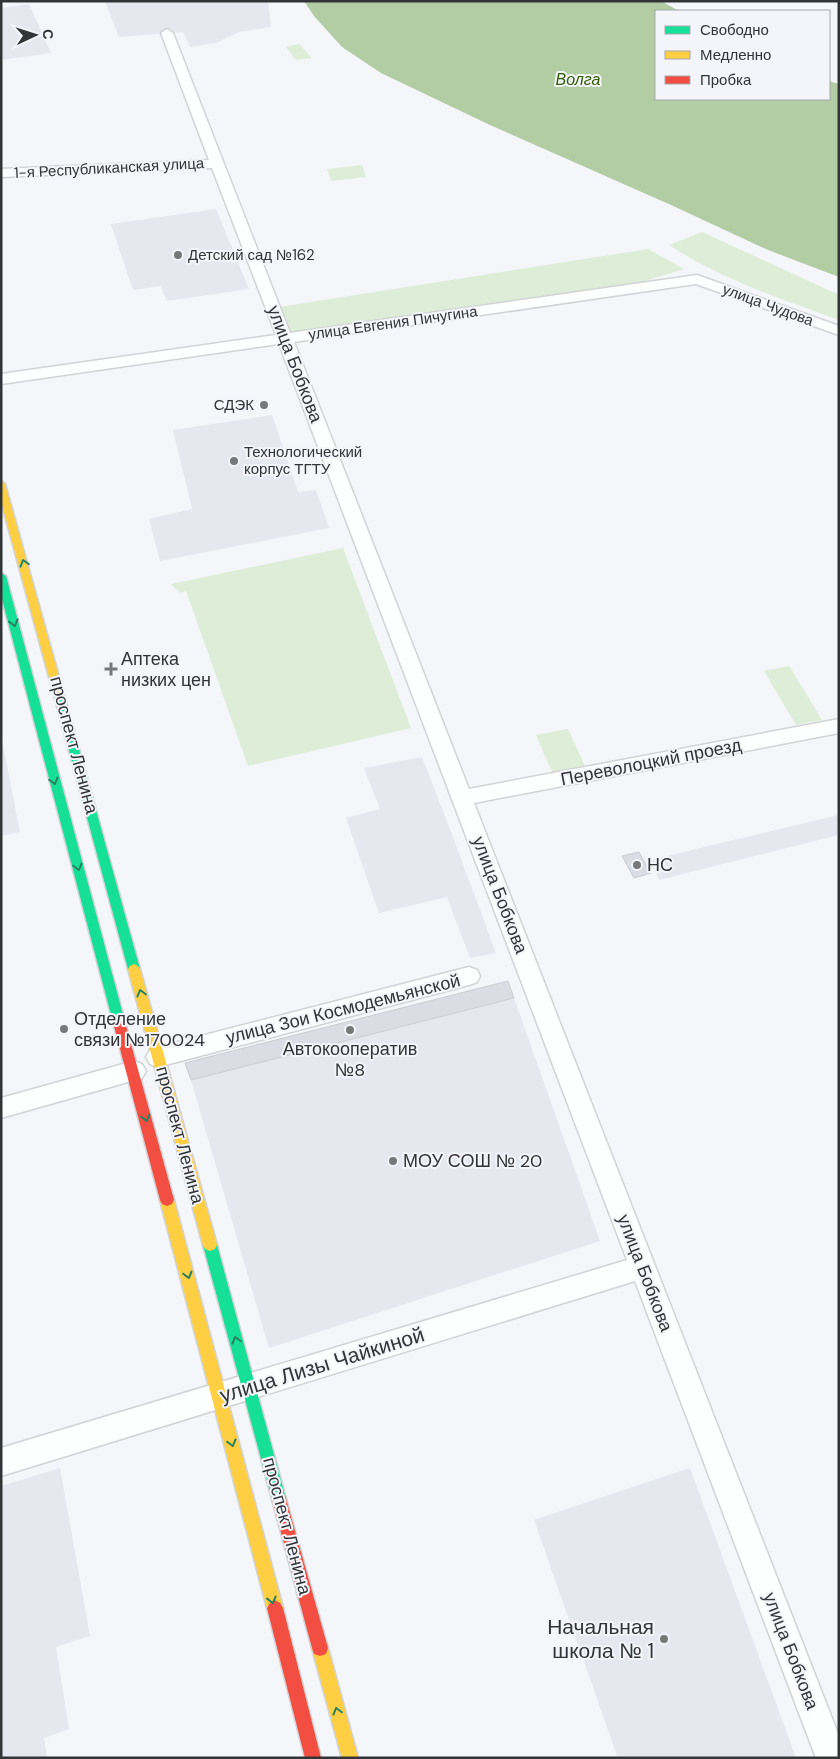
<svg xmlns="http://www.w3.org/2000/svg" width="840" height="1759" viewBox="0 0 840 1759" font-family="'DM Sans',sans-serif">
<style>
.built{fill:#e5e8ef}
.green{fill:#ddedd7}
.water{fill:#b2cca4}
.building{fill:#dadde3;stroke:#cccdd0}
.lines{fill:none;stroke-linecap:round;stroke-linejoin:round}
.street-casing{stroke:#d1d3d5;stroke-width:3}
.fast-casing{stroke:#d1d3d5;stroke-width:3}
.slow-casing{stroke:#d1d3d5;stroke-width:3}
.jam-casing{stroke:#d1d3d5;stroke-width:3}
.street{fill:#fdfefe;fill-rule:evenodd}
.fast{fill:#16e098;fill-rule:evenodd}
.slow{fill:#ffcf43;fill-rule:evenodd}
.jam{fill:#f24e42;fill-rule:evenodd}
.oneway{stroke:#268162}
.poi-dot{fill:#77787a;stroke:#f3f5fa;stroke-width:2}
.labels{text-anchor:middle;stroke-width:4;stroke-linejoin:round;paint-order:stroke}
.far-street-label{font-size:15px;fill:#333436;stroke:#f3f5fa}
.far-poi-label{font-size:15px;fill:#333436;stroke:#f3f5fa;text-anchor:start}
.far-water-label{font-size:16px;font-style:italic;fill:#315c03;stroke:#f3f5fa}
.street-label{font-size:18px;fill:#333436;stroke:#f3f5fa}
.poi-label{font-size:18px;fill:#333436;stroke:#f3f5fa;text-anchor:start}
.near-street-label{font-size:21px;fill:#333436;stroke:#f3f5fa}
.near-poi-label{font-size:21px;fill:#333436;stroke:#f3f5fa;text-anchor:end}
</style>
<rect width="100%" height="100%" fill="#f4f6f9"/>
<!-- built -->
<g class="built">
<polygon points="105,1 268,1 271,27 239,32 216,43 190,47 183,32 119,37"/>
<polygon points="29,4 51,53 1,60 1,8"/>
<polygon points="216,209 249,289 167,301 161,286 133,290 111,224"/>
<polygon points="272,415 298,492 316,490 329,528 160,561 149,519 192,509 173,430"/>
<polygon points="1,735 20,832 1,836"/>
<polygon points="422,757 451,832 496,953 470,958 447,897 379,913 346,818 380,809 364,768"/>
<polygon points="839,815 839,835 659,880 650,860"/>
<polygon points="514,998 600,1241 269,1348 191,1080"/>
<polygon points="60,1468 90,1636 56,1647 69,1729 44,1738 47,1758 1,1758 1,1486"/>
<polygon points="690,1468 796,1758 618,1758 534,1520"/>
</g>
<!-- green -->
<g class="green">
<polygon points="299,44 312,58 296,60 286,47"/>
<polygon points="362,165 366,177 331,181 327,169"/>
<path d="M702,232L839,295V320C781,299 721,279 669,245Z"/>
<polygon points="648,249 684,269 613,291 285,338 273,308"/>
<polygon points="343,548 411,728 248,766 186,591 180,593 171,584"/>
<polygon points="789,666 822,720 796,725 764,671"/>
<polygon points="568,729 585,766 552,772 536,735"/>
</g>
<!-- water -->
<polygon class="water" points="304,1 661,1 679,11 656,11 656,99 829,99 829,81 839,84 839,277 768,250 671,205 490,125 381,73 342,47 314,16"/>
<!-- building -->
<g class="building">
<polygon points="639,852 651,873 634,878 622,856"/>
<polygon points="508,981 514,998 191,1080 185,1063"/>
</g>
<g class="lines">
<!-- street casing -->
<g class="street-casing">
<g id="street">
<polygon points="167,29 173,33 290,333 697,275 839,326 839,335 696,284 294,342 469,789 839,719 839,733 474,803 839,1736 839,1758 816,1758 635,1281 1,1476 1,1448 627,1260 279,344 1,384 1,374 276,335 212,168 1,177 1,169 209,160 161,33"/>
<polygon points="469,967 477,970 480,976 477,982 469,985 158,1067 150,1064 146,1057 150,1050 158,1047"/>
<polygon points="134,1061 142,1064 146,1071 142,1078 1,1118 1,1098"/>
</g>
</g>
<!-- fast casing -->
<g class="fast-casing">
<g id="fast">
<polygon points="1,573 6,576 126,1026 124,1030 120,1031 116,1030 114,1026 1,595"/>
<polygon points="59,691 64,695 140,969 138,972 130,972 128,969 54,695"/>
<polygon points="210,1239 215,1241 217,1245 286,1499 284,1504 279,1506 274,1504 272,1499 203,1245 205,1241"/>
</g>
</g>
<!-- slow casing -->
<g class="slow-casing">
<g id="slow">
<polygon points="1,481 5,484 64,695 59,699 54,695 1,501"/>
<polygon points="134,964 138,966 140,969 217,1245 215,1249 210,1251 205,1249 203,1245 128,969 130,966"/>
<polygon points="167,1194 172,1196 174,1200 283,1608 280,1613 275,1616 270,1613 267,1608 160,1200 162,1196"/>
<polygon points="320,1640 326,1642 328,1648 358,1758 342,1758 312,1648 314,1642"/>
</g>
</g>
<!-- jam casing -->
<g class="jam-casing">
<g id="jam">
<polygon points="120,1021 124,1022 126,1026 174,1200 172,1204 167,1206 162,1204 160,1200 114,1026 116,1022"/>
<polygon points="279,1492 284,1494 286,1499 328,1648 326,1654 320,1656 314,1654 312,1648 272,1499 274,1494"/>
<polygon points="275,1600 280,1603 283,1608 321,1758 305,1758 267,1608 270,1603"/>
</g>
</g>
<!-- street -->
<use href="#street" class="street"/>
<!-- fast -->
<use href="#fast" class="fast"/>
<!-- slow -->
<use href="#slow" class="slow"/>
<!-- jam -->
<use href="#jam" class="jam"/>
</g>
<!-- one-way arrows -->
<defs><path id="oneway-chevron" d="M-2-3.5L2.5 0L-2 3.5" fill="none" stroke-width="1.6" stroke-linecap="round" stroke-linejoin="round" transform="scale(1.25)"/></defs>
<g class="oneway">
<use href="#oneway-chevron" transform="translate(24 563) rotate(-106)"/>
<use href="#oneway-chevron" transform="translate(14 623) rotate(75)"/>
<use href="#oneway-chevron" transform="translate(54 781) rotate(75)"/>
<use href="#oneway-chevron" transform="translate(78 867) rotate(75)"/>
<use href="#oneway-chevron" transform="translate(141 993) rotate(-105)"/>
<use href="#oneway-chevron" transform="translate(146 1118) rotate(75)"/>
<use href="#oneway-chevron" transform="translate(188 1275) rotate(75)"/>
<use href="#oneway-chevron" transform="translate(236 1340) rotate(-105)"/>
<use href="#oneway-chevron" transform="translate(232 1443) rotate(75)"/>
<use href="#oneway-chevron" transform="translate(272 1600) rotate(76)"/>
<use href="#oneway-chevron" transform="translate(337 1711) rotate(-105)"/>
</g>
<!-- markers -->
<g class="poi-dot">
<circle cx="178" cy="255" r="5"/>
<circle cx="264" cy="405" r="5"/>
<circle cx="234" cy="461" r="5"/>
<path d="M108.5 661.5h5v5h5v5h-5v5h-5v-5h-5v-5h5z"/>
<circle cx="637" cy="865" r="5"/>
<circle cx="64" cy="1029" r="5"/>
<circle cx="350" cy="1030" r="5"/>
<circle cx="393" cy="1161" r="5"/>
<circle cx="664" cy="1639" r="5"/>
</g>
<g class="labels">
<!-- far-street labels -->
<g class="far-street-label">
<text transform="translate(109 168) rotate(-3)" y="5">1-я Республиканская улица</text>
<text transform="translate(768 305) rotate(20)" y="5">улица Чудова</text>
<text transform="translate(393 323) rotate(-8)" y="5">улица Евгения Пичугина</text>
</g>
<!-- far-poi labels -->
<g class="far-poi-label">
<text x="188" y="260">Детский сад №162</text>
<text x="254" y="410" text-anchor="end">СДЭК</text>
<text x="244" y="457">Технологический<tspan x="244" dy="17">корпус ТГТУ</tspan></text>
</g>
<!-- far-water labels -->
<g class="far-water-label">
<text x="578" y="85">Волга</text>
</g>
<!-- street labels -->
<g class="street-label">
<text transform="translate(295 364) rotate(69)" y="6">улица Бобкова</text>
<text transform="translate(74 745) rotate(75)" y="6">проспект Ленина</text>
<text transform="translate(651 762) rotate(-11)" y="6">Переволоцкий проезд</text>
<text transform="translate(500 895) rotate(69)" y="6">улица Бобкова</text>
<text transform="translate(343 1009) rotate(-14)" y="6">улица Зои Космодемьянской</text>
<text transform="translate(180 1135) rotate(75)" y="6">проспект Ленина</text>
<text transform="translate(645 1273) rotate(69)" y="6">улица Бобкова</text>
<text transform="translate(287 1526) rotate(75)" y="6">проспект Ленина</text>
<text transform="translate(791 1651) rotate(69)" y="6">улица Бобкова</text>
</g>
<!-- poi labels -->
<g class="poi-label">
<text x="121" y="665">Аптека<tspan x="121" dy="21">низких цен</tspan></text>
<text x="647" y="871">НС</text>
<text x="74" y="1025">Отделение<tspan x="74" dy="21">связи №170024</tspan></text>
<text x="350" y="1055" text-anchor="middle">Автокооператив<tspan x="350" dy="21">№8</tspan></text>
<text x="403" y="1167">МОУ СОШ № 20</text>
</g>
<!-- near-street labels -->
<g class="near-street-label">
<text transform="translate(322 1365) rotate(-17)" y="7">улица Лизы Чайкиной</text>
</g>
<!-- near-poi labels -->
<g class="near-poi-label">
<text x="654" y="1634">Начальная<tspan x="654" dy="24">школа № 1</tspan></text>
</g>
</g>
<!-- border -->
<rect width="840" height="1759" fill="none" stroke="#333436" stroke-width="5"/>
<!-- legend -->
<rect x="655" y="10" width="175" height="90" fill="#f3f5fa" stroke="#a6a8ac"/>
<rect x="665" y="26" width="25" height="8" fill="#16e098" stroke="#a6a8ac"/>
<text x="700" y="35" font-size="15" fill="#333436">Свободно</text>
<rect x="665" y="51" width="25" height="8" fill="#ffcf43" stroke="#a6a8ac"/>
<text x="700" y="60" font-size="15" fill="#333436">Медленно</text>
<rect x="665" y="76" width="25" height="8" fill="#f24e42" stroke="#a6a8ac"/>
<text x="700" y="85" font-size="15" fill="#333436">Пробка</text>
<!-- north arrow -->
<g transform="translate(35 35) rotate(86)" stroke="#f3f5fa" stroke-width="4" paint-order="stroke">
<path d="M0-4L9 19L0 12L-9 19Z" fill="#333436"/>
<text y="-8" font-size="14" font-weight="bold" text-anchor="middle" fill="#333436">С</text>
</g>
</svg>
